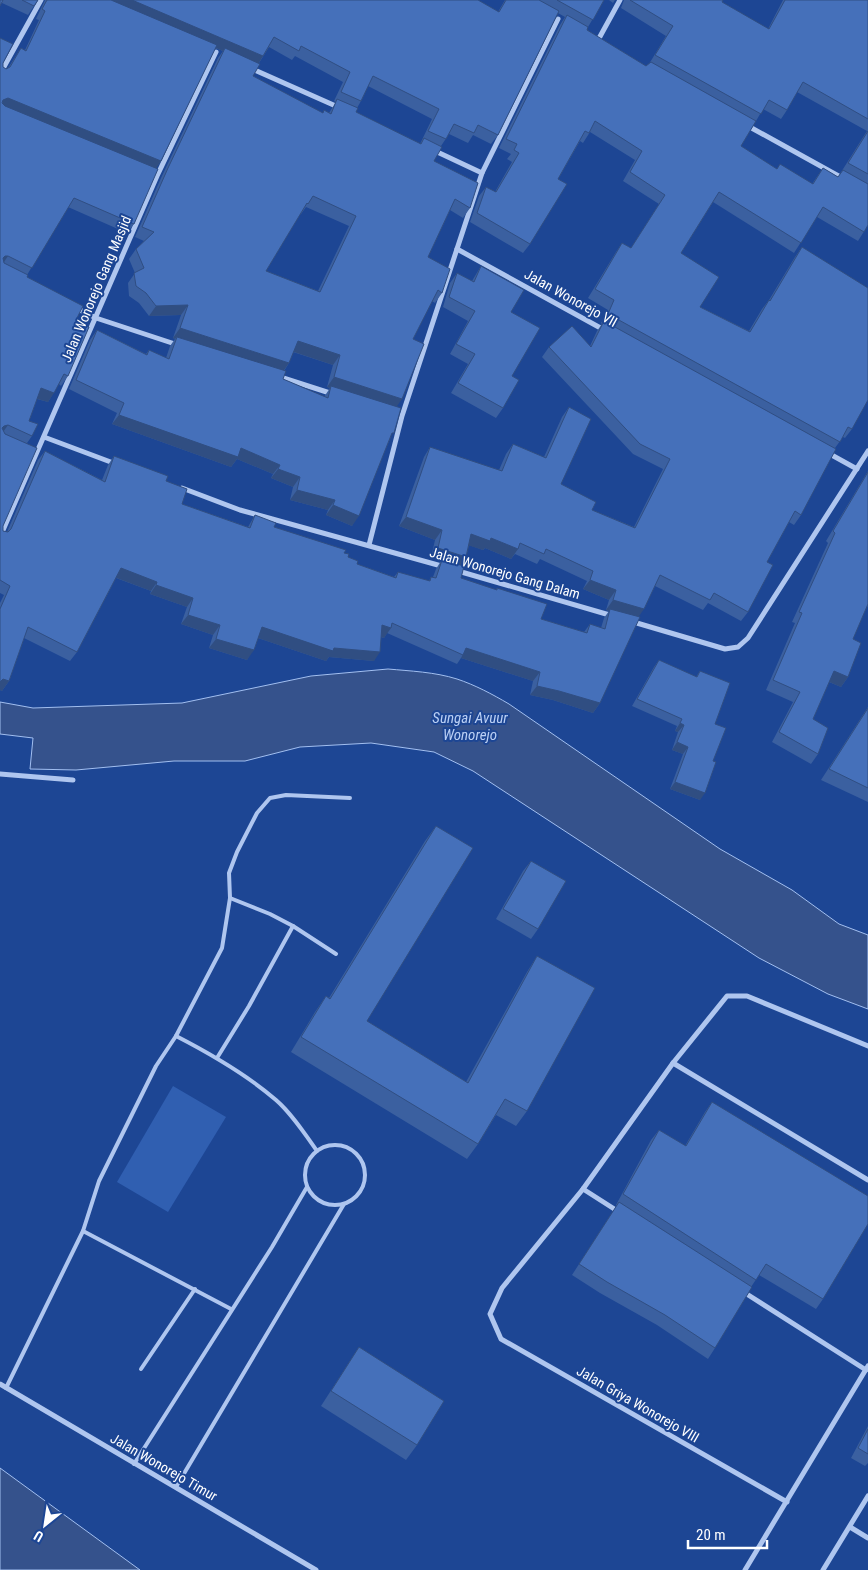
<svg xmlns="http://www.w3.org/2000/svg" width="868" height="1570" viewBox="0 0 868 1570" font-family="'Roboto Condensed',sans-serif">
<style>
.green{fill:#305fb1}
.water{fill:#35528c;stroke:#a2bff0}
.lines{fill:none;stroke-linecap:round;stroke-linejoin:round}
.service{stroke:#afc6ef;stroke-width:4}
.minor{stroke:#afc6ef;stroke-width:5}
.wall{fill:#3b60a0;fill-rule:evenodd}
.shaded-wall{fill:#304e82}
.building{fill:#4570ba;stroke:#304e82;fill-rule:evenodd}
.labels{text-anchor:middle;stroke-width:4;stroke-linejoin:round;paint-order:stroke}
.street-label{font-size:14px;fill:#fff;stroke:#1d4694}
.water-label{font-size:15px;font-style:italic;fill:#bbd0f5;stroke:#1d4694}
</style>
<rect width="100%" height="100%" fill="#1d4694"/>
<!-- green -->
<polygon class="green" points="173,1086 226,1117 168,1212 117,1182"/>
<!-- water -->
<g class="water">
<path d="M388,669C410,671 435,672 457,679C475,685 492,694 509,704L720,849L792,890L839,924L868,935V1009L828,994L759,958L473,771L434,752L371,743L300,747L245,761H174L76,770L30,769L33,738L0,734V702L33,708L182,703L311,676Z"/>
<polygon points="0,1468 140,1570 0,1570"/>
</g>
<g class="lines">
<!-- service -->
<g class="service">
<polyline points="230,898 270,914 293,926 336,954"/>
<path d="M176,1036C211,1054 246,1074 276,1100C292,1114 305,1134 317,1151"/>
<polyline points="217,1058 249,1006 293,926"/>
<circle cx="335" cy="1175" r="30"/>
<polyline points="83,1231 231,1309"/>
<polyline points="141,1369 195,1289"/>
<polyline points="6,1388 83,1231 99,1181 156,1066 176,1036 222,948 230,898 229,873 237,852 257,813 270,798 286,795 350,798"/>
<polyline points="134,1464 272,1247 307,1187"/>
<polyline points="176,1487 344,1204"/>
</g>
<!-- minor -->
<g class="minor">
<polyline points="597,42 620,0"/>
<polyline points="250,68 338,107"/>
<polyline points="0,74 41,0"/>
<polyline points="748,126 844,179"/>
<polyline points="433,150 482,173"/>
<polyline points="457,249 606,331"/>
<polyline points="76,308 96,318 178,345"/>
<polyline points="277,376 333,394"/>
<polyline points="44,437 116,464"/>
<polyline points="828,453 857,469"/>
<polyline points="182,488 240,510 445,567"/>
<polyline points="0,537 157,176 216,52"/>
<polyline points="369,545 402,416 482,173 558,19"/>
<polyline points="458,571 613,616"/>
<polyline points="630,621 725,649 738,647 748,638 868,451"/>
<polyline points="0,774 73,780"/>
<polyline points="673,1063 868,1180"/>
<polyline points="583,1189 619,1212"/>
<polyline points="742,1291 866,1370"/>
<polyline points="0,1384 316,1570"/>
<polyline points="787,1502 501,1339 490,1314 502,1288 583,1189 673,1063 727,996 747,996 868,1046"/>
<polyline points="850,1527 868,1538"/>
<polyline points="745,1570 868,1366"/>
<polyline points="823,1570 868,1496"/>
</g>
</g>
<!-- wall -->
<g class="wall">
<polygon points="0,0 38,0 28,15 2,3"/>
<path d="M45,0H478L498,12L505,0H604L588,27L587,30L646,66L649,64L666,36L621,8L624,0H723L722,2L768,29L783,0H868V225L858,241L817,217L794,253L713,202L681,253L700,307L749,331L762,309L769,300L795,257L802,247L852,429L845,438L843,437L835,448L801,515L794,525L789,522L767,562L748,612L741,621L708,603L703,610L655,586L638,617L600,703L593,713L553,700L530,695L533,681L461,658L457,664L387,633L384,638L381,637L374,661L329,657L326,661L258,638L247,660L209,648L213,635L181,624L187,607L150,594L151,591L116,578L77,652L70,661L24,638L9,681L2,691L0,690V603L4,595L0,593V38L3,67L6,69L8,68L21,48L25,50L39,20L36,19ZM558,13L565,17L560,25L499,148L511,154L507,159L512,162L495,192L486,187L479,196L470,222L523,253L530,244L558,179L580,141L583,143L590,132L635,160L623,181L659,204L631,248L622,243L616,252L588,298L608,310L601,323L602,324L597,331L590,346L549,347L542,357L633,454L663,469L634,527L592,510L561,484L569,407L562,417L544,457L513,444L506,454L499,470L430,447L424,457L399,526L435,540L431,558L441,561L436,569L433,577H431L429,581L398,572L394,577L357,564L348,557L344,553L274,527L255,515L248,527L182,504L166,481L114,456L108,465L102,480L45,451L38,460L7,532L3,531V526L27,443L32,436L29,421L37,399L48,402L59,384L61,386L68,376L76,320L27,277V275L68,207L127,233L134,224L156,168L161,161L215,48L223,51L218,58L161,178L135,237L144,241L136,249L129,259L135,273L128,283L129,296L139,303L149,316L181,315L173,338L175,339L170,346L166,358L149,350L146,354L97,330L90,340L69,389L117,413L112,424L231,467L237,459L273,474L271,478L293,487L290,500L328,510L326,515L352,526L390,439L396,407L413,339L432,301L435,303L442,293L428,257L450,210L463,218L470,208L434,161L441,146L449,134L468,143L473,135L491,144L498,135ZM269,47L292,60L295,56L343,82L334,101L336,102L329,113H322L253,76L259,63ZM368,86L432,119L420,144L356,112L357,108L361,101ZM797,92L867,131L838,177L823,168L812,184L777,169L741,146L756,121L763,109L781,119L787,110ZM306,207L349,226L318,291L266,271L300,214H301ZM293,352L333,365L327,387L330,388L324,397L283,379L284,371L289,363ZM469,545L483,550L485,548L511,559L515,554L537,564L540,559L587,581L583,589L609,600L606,610L609,611L604,618L601,628L590,624L584,632L541,619L497,588L496,590L461,578L460,565L466,557Z"/>
<polygon points="609,0 615,0 613,3"/>
<polygon points="481,266 511,312 512,376 503,408 496,418 451,393 468,364 450,354 468,321 443,307 450,283 457,273 472,281"/>
<polygon points="868,471 868,607 867,606 853,639 848,677 841,687 829,682 813,719 818,754 811,764 772,742 793,702 766,690 795,623 792,622 828,543 826,541"/>
<polygon points="659,660 696,677 700,671 715,724 713,761 700,800 670,789 683,754 672,750 678,732 675,731 677,726 632,706 654,667"/>
<polygon points="868,707 868,802 821,780"/>
<polygon points="436,826 367,1021 466,1082 527,972 537,956 527,1111 516,1126 496,1115 478,1144 467,1159 291,1052 315,1012 326,996 329,998 425,841"/>
<polygon points="531,861 538,929 531,939 496,919 523,871"/>
<polygon points="712,1102 823,1299 816,1309 759,1275 751,1287 715,1348 708,1359 657,1325 600,1293 572,1275 617,1205 616,1205 651,1140 659,1130 685,1146 705,1112"/>
<polygon points="359,1347 417,1445 406,1460 321,1406"/>
<polygon points="868,1426 868,1463 865,1466 851,1458"/>
</g>
<!-- shaded-wall -->
<g class="shaded-wall">
<polygon points="104,0 132,0 263,56 257,66 225,48 223,51"/>
<polygon points="8,98 161,161 155,170 2,107 3,100"/>
<polygon points="5,256 8,256 2,265 0,262"/>
<polygon points="188,305 181,315 149,316 156,306"/>
<polygon points="180,328 289,363 282,373 177,337 175,339 173,338"/>
<polygon points="298,341 340,355 333,365 291,351"/>
<polygon points="334,377 402,399 395,409 331,386 330,388 327,387"/>
<polygon points="41,388 54,393 48,402 34,398"/>
<polygon points="119,415 241,448 280,465 273,474 237,459 231,467 112,424"/>
<polygon points="8,425 1,435 0,432 4,426"/>
<polygon points="278,469 300,477 293,487 271,478"/>
<polygon points="297,490 335,500 328,510 290,500"/>
<polygon points="333,505 359,516 352,526 326,515"/>
<polygon points="406,517 442,530 435,540 399,526"/>
<polygon points="471,534 491,538 518,549 511,559 485,548 483,550 464,544"/>
<polygon points="438,548 466,557 459,567 431,558"/>
<polygon points="121,568 157,582 151,591 114,577"/>
<polygon points="590,580 616,590 609,600 583,589"/>
<polygon points="156,585 193,598 187,607 150,594"/>
<polygon points="613,600 644,609 637,619 610,609 609,611 606,610"/>
<polygon points="188,615 220,625 213,635 181,624"/>
<polygon points="382,625 391,628 384,638 376,635"/>
<polygon points="262,627 334,648 380,652 374,661 329,657 326,661 255,637"/>
<polygon points="216,639 254,650 247,660 209,648"/>
<polygon points="466,648 540,672 533,681 461,658"/>
<polygon points="834,671 848,677 841,687 827,681"/>
<polygon points="3,679 9,681 2,691 0,690 0,682"/>
<polygon points="537,686 559,691 600,703 593,713 553,700 530,695"/>
<polygon points="680,723 684,725 678,732 675,731"/>
<polygon points="677,742 688,747 683,754 672,750"/>
<polygon points="675,782 705,793 700,800 670,789"/>
</g>
<!-- building -->
<g class="building">
<polygon points="0,0 3,0 0,6"/>
<polygon points="22,0 38,0 34,6"/>
<polygon points="47,0 111,0 217,45 161,161 8,98 3,100 2,103 5,106 158,169 134,224 74,198 32,268 8,256 5,256 3,258 4,263 28,275 27,277 83,306 76,320 89,327 68,376 64,374 54,393 41,388 29,421 38,424 32,436 8,425 4,426 2,428 5,434 37,448 3,526 3,531 8,532 11,529 45,451 105,482 114,456 168,476 166,481 187,489 182,504 250,528 255,515 276,523 274,527 346,550 344,553 349,554 348,557 358,561 357,564 396,578 398,572 430,581 431,577 436,578 442,560 464,566 461,578 497,590 497,588 547,604 541,619 587,633 590,624 605,629 610,609 640,617 600,703 559,691 537,686 540,672 466,648 463,655 392,623 391,628 382,625 380,652 334,648 333,651 262,627 254,650 216,639 220,625 188,615 193,598 156,585 157,582 121,568 77,652 28,627 9,681 3,679 0,682 0,609 10,586 0,580 0,38 13,44 3,63 3,67 6,69 10,67 21,48 26,51 45,11 42,9"/>
<polygon points="132,0 478,0 499,12 506,0 539,0 559,11 498,135 478,125 474,133 454,124 446,139 428,131 439,109 373,76 361,101 341,92 350,72 301,46 299,51 274,37 263,56"/>
<polygon points="557,0 604,0 593,20"/>
<polygon points="630,0 723,0 722,2 769,29 785,0 868,0 868,119 803,82 787,110 769,100 761,114 655,55 673,26"/>
<polygon points="567,15 588,27 587,30 646,66 651,62 756,121 741,146 777,169 780,164 813,184 823,168 838,177 843,170 868,184 868,225 864,232 823,207 801,243 719,192 681,253 719,277 700,307 750,332 769,300 770,301 802,247 868,288 868,400 852,429 848,427 840,442 608,314 614,300 595,289 622,243 631,248 665,195 630,172 642,151 595,121 589,133 585,131 558,179 567,184 530,244 477,213 486,187 496,192 519,153 514,150 517,144 506,139"/>
<path d="M225,48L260,64L253,76L323,113L324,110L331,114L337,99L358,108L356,112L421,144L424,138L442,147L434,161L478,183L470,208L455,199L428,257L450,269L442,293L438,290L413,339L424,344L402,399L334,377L340,355L298,341L289,363L180,328L188,305L156,306L146,293L136,286L134,273L144,268L136,249L154,232L142,227L168,168ZM313,196L356,216L320,292L266,271L307,203L308,204Z"/>
<polygon points="868,131 868,174 848,163"/>
<polygon points="481,266 524,290 511,312 540,328 512,376 519,380 503,408 458,383 475,354 456,344 475,311 449,297 457,273 474,282"/>
<polygon points="604,321 836,449 801,515 795,511 767,562 773,565 748,612 714,593 710,600 660,575 644,609 613,600 616,590 590,580 593,571 546,549 544,554 520,543 518,549 491,538 490,541 471,534 466,557 438,548 442,530 406,517 430,447 502,471 513,444 546,458 569,407 591,419 561,484 596,502 592,510 635,528 670,459 640,444 549,347 572,326 591,347"/>
<polygon points="97,330 147,355 149,350 169,359 177,337 286,371 283,379 328,398 331,386 401,408 394,433 392,433 359,516 333,505 335,500 297,490 300,477 278,469 280,465 241,448 238,457 119,415 124,403 76,380"/>
<polygon points="868,472 868,604 853,639 861,643 848,677 834,671 813,719 828,728 818,754 779,732 800,692 773,680 802,613 799,612 835,533 833,531"/>
<polygon points="659,660 697,677 700,671 730,683 715,724 726,728 713,761 716,762 705,793 675,782 688,747 677,742 684,725 680,723 682,719 637,699"/>
<polygon points="868,708 868,788 829,769"/>
<polygon points="436,826 473,848 367,1021 468,1083 537,956 595,988 527,1111 505,1099 478,1144 301,1037 326,996 330,999"/>
<polygon points="531,861 566,881 538,929 503,909"/>
<polygon points="712,1102 868,1196 868,1224 823,1299 766,1264 756,1280 623,1194 659,1130 686,1146"/>
<polygon points="619,1202 752,1287 715,1348 665,1315 607,1282 579,1264"/>
<polygon points="359,1347 444,1401 417,1445 331,1391"/>
<polygon points="868,1429 868,1454 858,1448"/>
</g>
<g class="labels">
<!-- street labels -->
<g class="street-label">
<text transform="translate(96 289) rotate(-67)" y="5">Jalan Wonorejo Gang Masjid</text>
<text transform="translate(571 298) rotate(29)" y="5">Jalan Wonorejo VII</text>
<text transform="translate(505 573) rotate(16)" y="5">Jalan Wonorejo Gang Dalam</text>
<text transform="translate(638 1404) rotate(30)" y="5">Jalan Griya Wonorejo VIII</text>
<text transform="translate(164 1467) rotate(30)" y="5">Jalan Wonorejo Timur</text>
</g>
<!-- water labels -->
<g class="water-label">
<text x="470" y="723">Sungai Avuur<tspan x="470" dy="17">Wonorejo</tspan></text>
</g>
</g>
<!-- north arrow -->
<g transform="translate(45 1525) rotate(210)" stroke="#1d4694" stroke-width="4" paint-order="stroke">
<path d="M0-4L9 19L0 12L-9 19Z" fill="#ffffff"/>
<text y="-8" font-size="14" font-weight="bold" text-anchor="middle" fill="#ffffff">U</text>
</g>
<!-- scale -->
<path d="M688 1540v8h79v-8" fill="none" stroke="#ffffff" stroke-width="2.5"/>
<text x="696" y="1540" font-size="15" fill="#ffffff" stroke="#1d4694" stroke-width="4" paint-order="stroke">20 m</text>
</svg>
